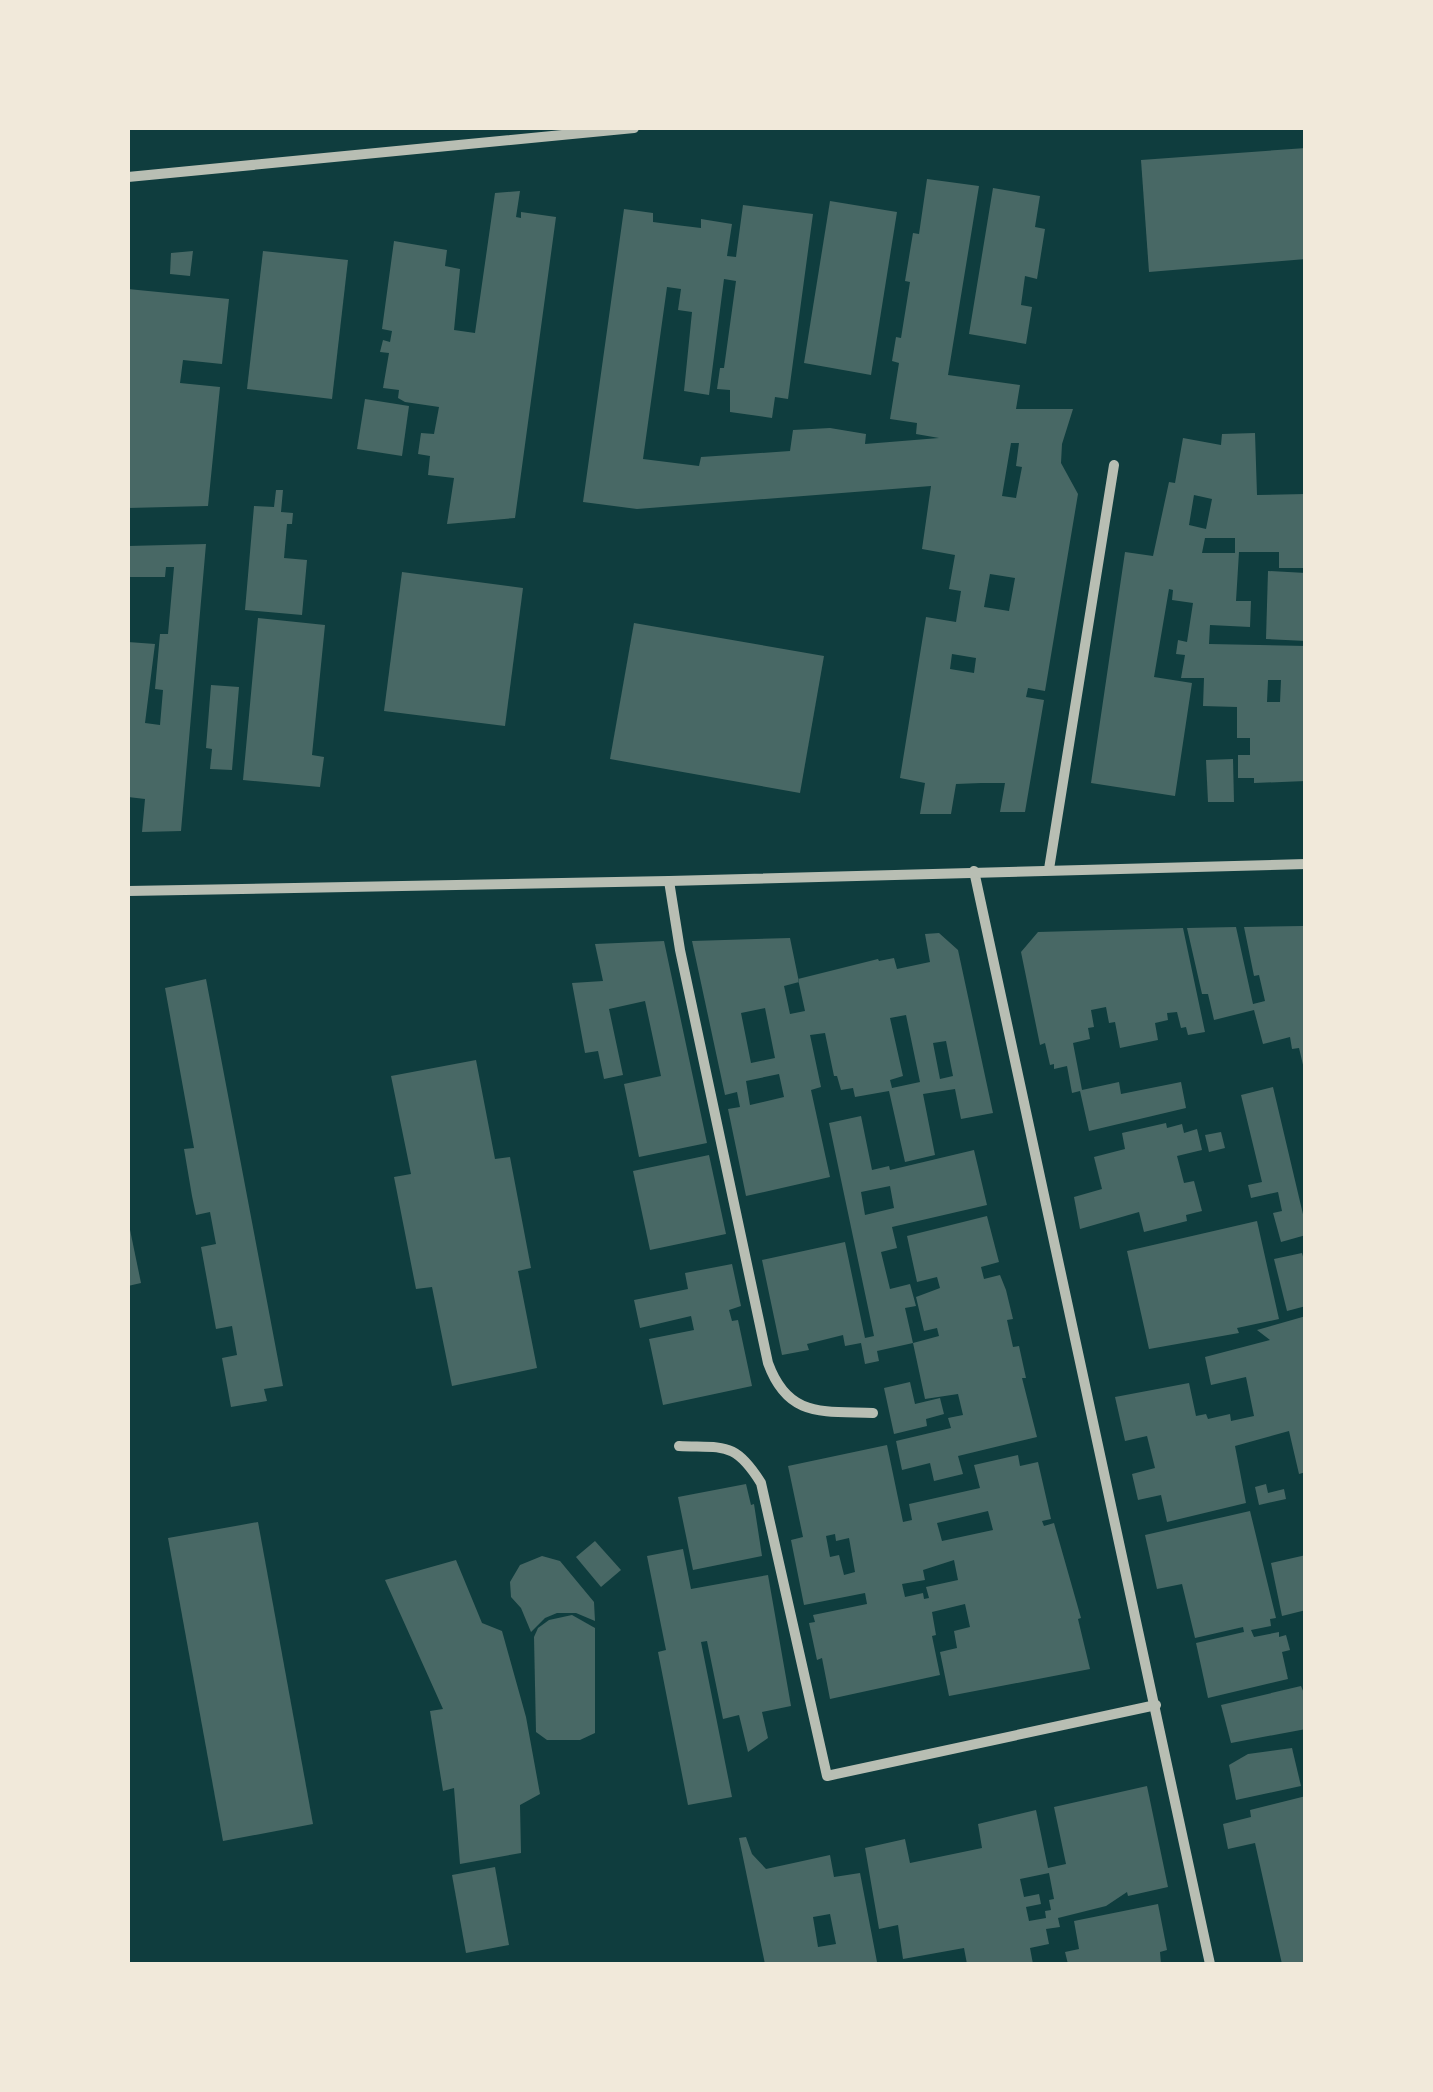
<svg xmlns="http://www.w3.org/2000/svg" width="1433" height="2092" viewBox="0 0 1433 2092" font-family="'Titillium Web',sans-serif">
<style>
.building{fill:#486865;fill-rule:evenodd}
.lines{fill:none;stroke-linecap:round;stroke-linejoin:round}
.minor{stroke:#b8beb3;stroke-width:10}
</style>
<rect width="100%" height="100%" fill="#0f3d3e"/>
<!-- building -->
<g class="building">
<polygon points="1306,148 1306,259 1149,272 1141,160"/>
<path d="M927,179L979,186L948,375L1020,385L1016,409H1073L1062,444L1061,463L1078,494L1045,691L1028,688L1026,697L1044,700L1025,812H1000L1005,783H981L956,784L951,814H920L925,783L900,778L926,617L956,622L961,591L949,589L955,555L922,549L931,486L637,509L583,502L624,209L653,213V222L676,225L701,228V219L732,224L727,256L736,257L743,205L813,214L788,399L775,397L772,418L730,412V390L717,389L720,368H724L736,281L724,279L709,395L684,391L692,312L678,310L681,289L667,287L643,459L699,466L701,457L790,451L793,430L830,428L866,434L865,444L939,438L916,434L917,423L890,419L899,363L892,361L896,337L901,338L910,282L905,281L913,233L919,234ZM1011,443H1019L1016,466L1022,467L1016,498L1002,496ZM990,574L1015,578L1009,611L984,607ZM952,654L976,658L974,673L950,669Z"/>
<polygon points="993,188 1040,196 1035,227 1045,229 1037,279 1025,276 1021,305 1032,307 1026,344 969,334"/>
<polygon points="520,191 516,217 521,218 521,212 556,217 515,518 447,524 454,478 428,475 430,456 418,454 421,433 434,434 439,407 405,402 398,398 399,390 383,388 389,353 380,352 383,340 390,342 392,331 382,329 394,241 447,250 445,266 460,269 454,330 475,333 495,193"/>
<polygon points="830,201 897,212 871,375 804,363"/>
<polygon points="193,251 190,276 170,274 171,253"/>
<polygon points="263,251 348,260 332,399 247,389"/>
<polygon points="128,289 229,299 222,364 183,360 180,383 220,387 208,506 128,508"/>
<polygon points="365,399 409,406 402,456 357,449"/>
<path d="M1255,433L1257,495L1306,494V568H1279V552H1239L1236,601H1251L1250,627L1210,625L1209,644L1306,646V781L1254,783V778H1238V755H1250V738H1237V707L1203,706L1204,678H1181L1185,655L1176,654L1178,640L1187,642L1193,603L1172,600L1173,590L1169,589L1154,677L1192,683L1175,796L1091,783L1125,552L1153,556L1169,482L1175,483L1183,438L1221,445L1222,434ZM1194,495L1212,499L1206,529L1189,525ZM1205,538H1235V553H1202ZM1268,680H1281L1280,702H1267Z"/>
<polygon points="276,490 283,490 281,512 293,513 292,524 287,524 284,558 307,560 302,615 245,610 254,506 274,507"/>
<polygon points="206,544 181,831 142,832 145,799 128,797 128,642 155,644 145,723 160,725 163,690 155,689 160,634 168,634 174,567 166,567 165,577 128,577 128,546"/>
<polygon points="1268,571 1306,573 1306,641 1266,639"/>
<polygon points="402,572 523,588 505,726 384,711"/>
<polygon points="258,618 325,625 312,755 324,757 320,787 243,780"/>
<polygon points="634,623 824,656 800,793 610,759"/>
<polygon points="211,685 239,687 232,770 210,769 212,749 206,748"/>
<polygon points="1233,759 1234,802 1208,802 1206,760"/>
<polygon points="1303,926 1306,936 1304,1069 1299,1048 1292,1049 1290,1037 1263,1044 1254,1010 1214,1020 1208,994 1202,994 1187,928 1236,927 1253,1004 1265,1001 1259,975 1254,976 1244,927"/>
<polygon points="1183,928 1205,1032 1188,1035 1186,1027 1181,1028 1177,1012 1167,1013 1168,1020 1155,1023 1158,1040 1120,1048 1115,1022 1109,1023 1106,1007 1091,1010 1094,1027 1088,1028 1090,1039 1073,1043 1082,1090 1119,1082 1121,1094 1181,1082 1186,1108 1089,1131 1080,1091 1072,1093 1067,1066 1054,1069 1054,1064 1050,1065 1045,1043 1040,1045 1021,952 1038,932"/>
<path d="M939,933L958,950L993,1113L961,1119L955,1089L923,1094L935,1155L905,1162L889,1091L855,1097L853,1088L841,1090L837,1076H834L825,1033L810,1035L821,1087L811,1090L830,1177L746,1196L728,1109L740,1107L737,1092L725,1095L692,941L790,938L799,982L784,986L790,1014L805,1011L798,979L878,959L879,961L894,958L897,969L930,962L925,934ZM765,1008L775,1058L751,1063L741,1013ZM906,1015L920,1082L892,1088L890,1080L903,1076L890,1018ZM946,1041L953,1076L940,1079L933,1043ZM779,1074L784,1097L750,1105L746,1081Z"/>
<polygon points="664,941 707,1143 639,1157 624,1084 661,1076 645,1001 609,1009 623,1075 604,1079 598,1051 585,1053 572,983 603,981 595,944"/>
<polygon points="206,979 283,1386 264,1389 267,1401 231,1407 222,1358 237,1355 232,1326 216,1329 201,1247 216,1244 210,1212 196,1215 192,1196 184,1149 194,1148 165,988"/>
<polygon points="476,1060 495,1159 510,1157 531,1268 518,1271 537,1368 452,1386 432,1287 416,1289 394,1177 411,1174 391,1076"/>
<polygon points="1273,1087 1306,1227 1306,1235 1281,1242 1273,1213 1282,1211 1278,1192 1251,1198 1248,1185 1262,1182 1241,1095"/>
<path d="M861,1116L872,1170L889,1166L890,1170L974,1150L987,1205L892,1227L897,1248L881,1252L890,1289L910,1284L916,1306L905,1308L913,1343L877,1351L879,1361L865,1364L861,1343L845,1346L843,1335L807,1344L809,1350L782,1355L762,1260L845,1242L865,1338L874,1336L829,1123ZM890,1186L894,1208L865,1215L861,1192Z"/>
<polygon points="1166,1123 1167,1128 1182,1124 1184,1133 1197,1129 1202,1150 1177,1156 1184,1183 1194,1181 1202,1211 1186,1215 1187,1221 1144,1232 1139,1212 1080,1229 1074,1197 1102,1189 1094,1157 1125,1149 1122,1133"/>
<polygon points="1221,1132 1225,1148 1209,1152 1205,1135"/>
<polygon points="709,1155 726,1234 650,1250 633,1171"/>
<polygon points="987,1216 999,1262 981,1267 984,1279 1000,1275 1006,1290 1013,1319 1007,1320 1013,1347 1019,1346 1026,1378 1022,1378 1037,1437 958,1456 963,1474 934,1481 930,1463 902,1470 896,1441 951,1428 948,1418 963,1415 958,1394 925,1399 913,1343 939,1336 937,1328 924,1331 916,1297 940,1288 937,1277 917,1282 907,1236"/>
<polygon points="128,1220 141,1283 128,1286"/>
<polygon points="1257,1221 1279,1319 1237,1328 1239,1333 1149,1349 1127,1251"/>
<polygon points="1302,1253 1306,1268 1306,1306 1287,1311 1274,1259"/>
<polygon points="732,1264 741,1306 729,1310 732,1321 738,1320 752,1386 663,1405 649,1339 694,1330 691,1316 640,1328 634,1300 688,1289 685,1273"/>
<polygon points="1306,1316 1306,1472 1299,1474 1289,1431 1235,1446 1246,1503 1167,1522 1161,1495 1138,1500 1132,1474 1155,1468 1147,1436 1125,1441 1115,1397 1189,1383 1196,1416 1206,1414 1208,1419 1230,1414 1231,1421 1254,1416 1246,1377 1211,1385 1205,1357 1270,1340 1257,1330"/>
<polygon points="910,1382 915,1404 940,1398 944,1414 926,1419 927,1426 894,1434 884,1388"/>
<path d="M887,1445L903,1522L912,1520L909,1504L980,1488L974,1465L1018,1455L1020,1466L1038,1462L1051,1519L1042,1521L1044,1526L1054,1523L1081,1618L1078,1619L1090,1669L949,1696L940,1652L957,1648L954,1631L970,1627L965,1604L932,1612L936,1635L932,1636L940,1675L830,1699L822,1658L817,1660L809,1623L815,1622L813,1615L867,1604L865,1593L804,1605L791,1540L803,1537L788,1466ZM988,1511L993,1530L942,1541L937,1523ZM835,1534L836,1541L849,1538L855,1572L844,1575L839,1555L830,1557L826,1536ZM954,1560L958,1580L926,1587L929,1598L924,1599L923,1593L905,1597L902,1584L925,1580L923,1570Z"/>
<polygon points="746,1484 751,1505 754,1504 762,1556 693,1570 678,1497"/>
<polygon points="1266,1484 1268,1493 1284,1489 1286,1499 1259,1505 1255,1487"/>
<polygon points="1250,1511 1276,1618 1270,1619 1271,1626 1251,1630 1254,1637 1279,1632 1279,1637 1286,1635 1290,1650 1282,1652 1288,1679 1208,1698 1196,1643 1244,1632 1243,1627 1195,1638 1182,1584 1157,1589 1145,1535"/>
<polygon points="258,1522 313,1824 223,1841 168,1538"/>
<polygon points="595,1541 621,1570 601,1587 576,1557"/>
<polygon points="683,1549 691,1589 768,1575 791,1706 762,1712 768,1738 748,1752 739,1715 723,1719 707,1641 701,1642 732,1797 688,1805 658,1652 666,1650 647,1556"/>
<polygon points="1306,1555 1306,1610 1282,1616 1271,1563"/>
<polygon points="542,1556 560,1561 594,1602 595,1621 576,1613 557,1613 545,1618 531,1632 521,1608 511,1597 510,1582 520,1565"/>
<polygon points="456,1560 482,1623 502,1631 526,1717 540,1794 520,1805 521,1853 460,1864 454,1788 443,1791 430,1711 443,1709 385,1580"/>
<polygon points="572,1615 595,1628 595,1733 580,1740 547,1740 536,1732 534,1637 538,1628 549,1620"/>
<polygon points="1301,1686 1306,1698 1306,1729 1231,1743 1221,1705"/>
<polygon points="1292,1748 1301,1786 1236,1800 1229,1765 1248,1754"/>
<path d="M1147,1786L1168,1887L1128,1896L1127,1892L1106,1906L1058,1918L1060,1927L1046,1929L1049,1944L1030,1948L1033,1964H967L964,1948L903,1959L898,1925L879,1929L865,1848L905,1839L910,1863L982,1848L978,1824L1036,1810L1048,1868L1066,1864L1054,1807ZM1049,1873L1054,1899L1049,1900L1051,1910L1045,1911L1046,1918L1029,1921L1026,1907L1041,1904L1039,1894L1024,1897L1020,1879Z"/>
<polygon points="1306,1796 1306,1964 1282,1964 1255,1843 1228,1849 1223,1824 1251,1817 1250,1810"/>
<path d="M746,1837L752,1854L766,1869L830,1855L834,1877L860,1873L877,1962L765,1964L739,1838ZM830,1914L836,1944L818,1947L813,1917Z"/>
<polygon points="495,1867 509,1945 466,1953 452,1875"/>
<polygon points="1158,1904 1167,1950 1160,1952 1161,1964 1068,1964 1065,1952 1079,1949 1074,1921"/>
</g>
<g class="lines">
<!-- minor -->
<g class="minor">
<polyline points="128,177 634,128"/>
<polyline points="1049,869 1114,465"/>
<polyline points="974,871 1210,1964"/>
<path d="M669,881L680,950L768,1363C788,1418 822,1411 873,1413"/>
<polyline points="128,891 669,881 1306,864"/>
<path d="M679,1446C724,1448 735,1441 761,1483L827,1776L1156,1705"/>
</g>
</g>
<!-- border -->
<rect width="1433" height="2092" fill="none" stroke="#f1e9da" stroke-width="260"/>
</svg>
